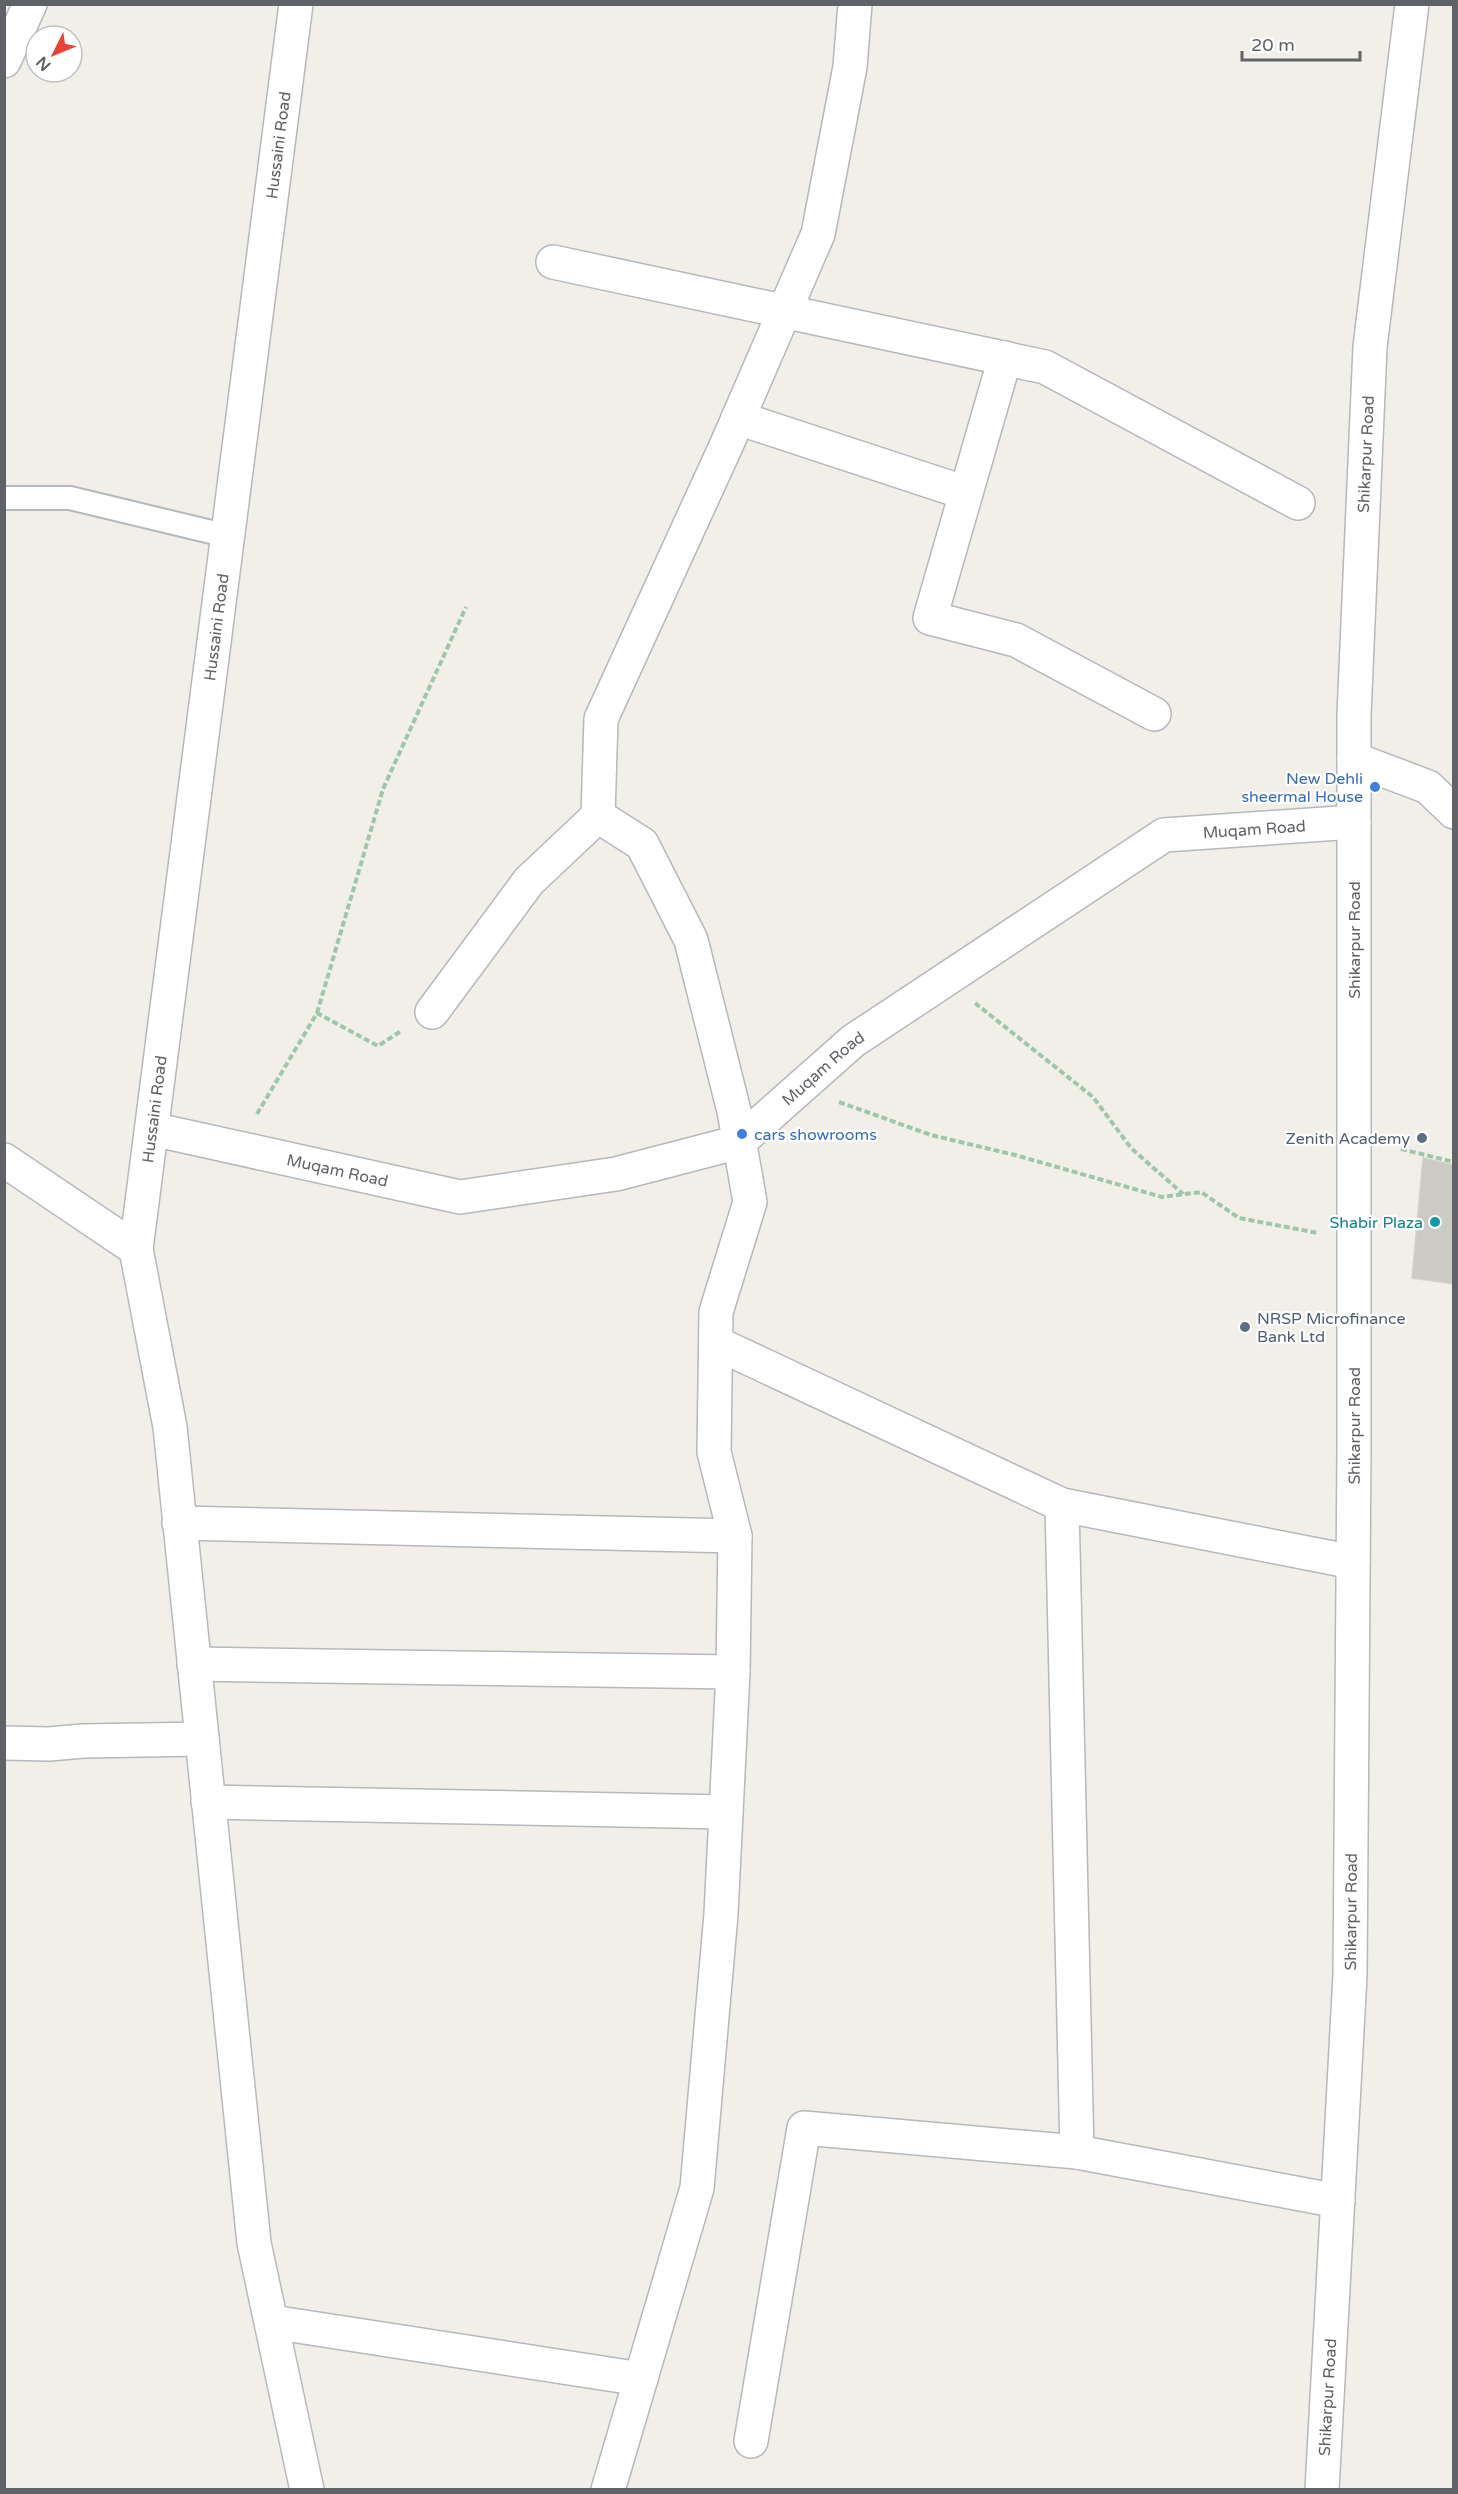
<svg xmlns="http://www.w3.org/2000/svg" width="1458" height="2494" viewBox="0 0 1458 2494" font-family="'Varela Round',sans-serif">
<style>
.building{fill:#cccac5;stroke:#d6d1c6;stroke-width:1.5}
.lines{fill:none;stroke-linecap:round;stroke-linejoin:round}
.service-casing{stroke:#b5b8bc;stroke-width:26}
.minor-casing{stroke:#b5b8bc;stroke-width:36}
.tertiary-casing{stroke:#b5b8bc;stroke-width:36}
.secondary-casing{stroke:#b6babf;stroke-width:36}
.path{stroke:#9cc7a9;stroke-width:4;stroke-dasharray:6 3;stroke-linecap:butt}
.service{stroke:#fff;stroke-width:22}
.minor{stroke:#fff;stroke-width:33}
.tertiary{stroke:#fff;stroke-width:33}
.secondary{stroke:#fff;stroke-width:33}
.shop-dot{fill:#3f7fe0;stroke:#fff;stroke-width:2}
.service-dot{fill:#5c6f8a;stroke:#fff;stroke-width:2}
.culture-dot{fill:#0f9aa8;stroke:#fff;stroke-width:2}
.labels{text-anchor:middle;stroke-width:4.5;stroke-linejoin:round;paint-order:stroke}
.street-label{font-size:16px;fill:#5f6368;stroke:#fff}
.shop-label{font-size:16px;fill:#366cbe;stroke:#fff;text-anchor:end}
.service-label{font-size:16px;fill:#4e5e75;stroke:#fff;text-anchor:end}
.culture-label{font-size:16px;fill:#0d838f;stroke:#fff;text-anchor:end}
</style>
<rect width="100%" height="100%" fill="#f1efe8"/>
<!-- building -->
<polygon class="building" points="1423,1158 1454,1165 1454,1284 1412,1278"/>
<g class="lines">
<!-- service casing -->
<g class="service-casing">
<polyline id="service" points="4,498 70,498 228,536"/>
</g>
<!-- minor casing -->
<g class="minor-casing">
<g id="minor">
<polyline points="4,61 30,4"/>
<polyline points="553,262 1045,367 1298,503"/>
<polyline points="1005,358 930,618 1016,640 1154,714"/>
<polyline points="738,418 966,493"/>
<polyline points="598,816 642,844 691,940 734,1111 750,1202 716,1312 714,1452 735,1536 733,1672 721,1914 697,2188 608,2490"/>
<polyline points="432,1012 529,881 598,816 601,719 726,446 818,234 850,67 855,4"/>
<path id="s1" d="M152,1129L460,1197L616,1174L739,1142L853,1041L1164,835L1354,822"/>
<path id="s2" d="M136,1249L296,4"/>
<polyline points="716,1343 1062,1505 1353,1562"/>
<polyline points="1062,1505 1077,2152 1338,2201"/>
<polyline points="179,1523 735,1536"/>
<polyline points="194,1664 733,1672"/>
<polyline points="4,1743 49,1744 83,1741 202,1739"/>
<polyline points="208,1802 726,1812"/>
<polyline points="272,2322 641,2379"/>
<polyline points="751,2441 804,2128 1077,2152"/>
</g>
</g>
<!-- tertiary casing -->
<g class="tertiary-casing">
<g id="tertiary">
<polyline points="1354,759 1428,787 1454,812"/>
<path id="s3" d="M1322,2490L1350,1975L1354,1449V715L1370,347L1412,4"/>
</g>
</g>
<!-- secondary casing -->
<g class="secondary-casing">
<polyline id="secondary" points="4,1160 136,1249 170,1427 254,2243 307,2490"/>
</g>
<!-- path -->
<g class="path">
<polyline points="975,1003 1093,1097 1131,1148 1183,1194"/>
<polyline points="317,1013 383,789 466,607"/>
<polyline points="839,1102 931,1135 1015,1155 1162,1197 1201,1192 1239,1218 1318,1233"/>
<polyline points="257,1114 317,1013 378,1046 401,1031"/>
<polyline points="1401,1149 1454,1162"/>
</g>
<!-- service -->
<use href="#service" class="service"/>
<!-- minor -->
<use href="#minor" class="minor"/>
<!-- tertiary -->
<use href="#tertiary" class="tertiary"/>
<!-- secondary -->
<use href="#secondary" class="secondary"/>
</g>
<!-- markers -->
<g class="shop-dot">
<circle cx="1375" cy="787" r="6"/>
<circle cx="742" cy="1134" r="6"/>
</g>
<g class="service-dot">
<circle cx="1422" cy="1138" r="6"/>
<circle cx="1245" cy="1327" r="6"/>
</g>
<circle class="culture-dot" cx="1435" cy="1222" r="6"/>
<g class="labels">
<!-- street labels -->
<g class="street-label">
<text dy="6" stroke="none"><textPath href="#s2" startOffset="1113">Hussaini Road</textPath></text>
<text dy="6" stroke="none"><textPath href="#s3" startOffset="2037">Shikarpur Road</textPath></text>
<text dy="6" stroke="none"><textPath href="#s2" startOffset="627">Hussaini Road</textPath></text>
<text dy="6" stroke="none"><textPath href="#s1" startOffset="1216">Muqam Road</textPath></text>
<text transform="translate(1354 940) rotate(-90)" y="6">Shikarpur Road</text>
<text dy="6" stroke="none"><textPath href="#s1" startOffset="712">Muqam Road</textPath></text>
<text dy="6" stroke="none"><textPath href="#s2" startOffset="141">Hussaini Road</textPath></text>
<text dy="6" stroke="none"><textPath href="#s1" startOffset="190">Muqam Road</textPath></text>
<text dy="6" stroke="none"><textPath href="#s3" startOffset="1065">Shikarpur Road</textPath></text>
<text dy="6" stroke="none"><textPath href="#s3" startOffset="579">Shikarpur Road</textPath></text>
<text dy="6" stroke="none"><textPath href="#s3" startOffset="93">Shikarpur Road</textPath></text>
</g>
<!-- shop labels -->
<g class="shop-label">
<text x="1363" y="784">New Dehli<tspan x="1363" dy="18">sheermal House</tspan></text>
<text x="754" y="1140" text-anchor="start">cars showrooms</text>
</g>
<!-- service labels -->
<g class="service-label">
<text x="1410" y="1144">Zenith Academy</text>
<text x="1257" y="1324" text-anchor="start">NRSP Microfinance<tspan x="1257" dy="18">Bank Ltd</tspan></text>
</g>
<!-- culture labels -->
<g class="culture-label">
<text x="1423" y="1228">Shabir Plaza</text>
</g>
</g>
<!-- border -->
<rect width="1458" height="2494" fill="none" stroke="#5f6368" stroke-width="12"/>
<!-- north arrow -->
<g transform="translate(54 54) rotate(227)"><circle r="28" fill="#ffffff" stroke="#bfc1c3" stroke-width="1.5"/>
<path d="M0-4.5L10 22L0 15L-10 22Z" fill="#ea4335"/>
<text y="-9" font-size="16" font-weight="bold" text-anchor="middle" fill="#5f6368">N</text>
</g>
<!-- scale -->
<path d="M1242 51v9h118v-9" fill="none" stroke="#5f6368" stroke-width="3"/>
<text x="1251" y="51" font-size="18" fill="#5f6368" stroke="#ffffff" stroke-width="4.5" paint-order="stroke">20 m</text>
</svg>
